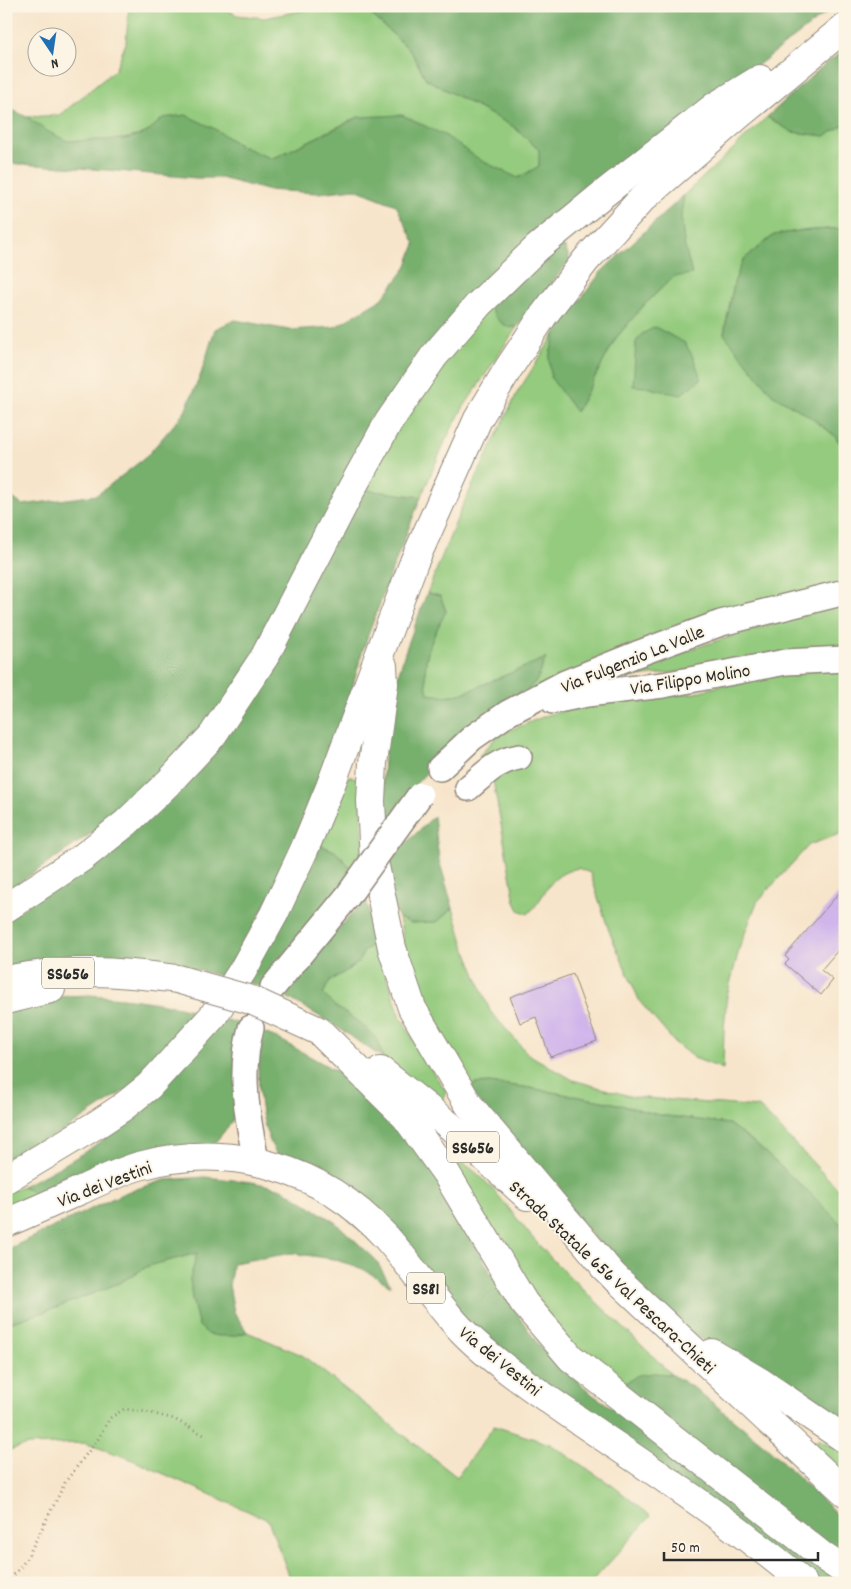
<svg xmlns="http://www.w3.org/2000/svg" width="851" height="1589" viewBox="0 0 851 1589" font-family="Dekko,sans-serif">
<style>
.green{fill:#94cb7e;stroke:#607b54}
.forest{fill:#77af6d;stroke:#516d4c}
.building{fill:#d0b5eb}
.lines{fill:none;stroke-linecap:round;stroke-linejoin:round}
.minor-casing{stroke:#91887b;stroke-width:28}
.major-casing{stroke:#91887b;stroke-width:30}
.highway-casing{stroke:#91887b;stroke-width:30}
.path{stroke:#91887b;stroke-width:3;stroke-dasharray:1 4;stroke-linecap:butt}
.minor{stroke:#fff;stroke-width:25}
.major{stroke:#fff;stroke-width:28}
.highway{stroke:#fff;stroke-width:28}
.minor-bridge-casing{stroke:#91887b;stroke-width:28;stroke-linecap:butt}
.highway-bridge-casing{stroke:#91887b;stroke-width:30;stroke-linecap:butt}
.minor-bridge{stroke:#fff;stroke-width:25}
.highway-bridge{stroke:#fff;stroke-width:28}
.labels{text-anchor:middle;stroke-width:4;stroke-linejoin:round;paint-order:stroke}
.shield{fill:#fcf5e5;stroke:#6a6863;stroke-width:1}
.shield-label{font-size:18px;font-weight:bold;fill:#2b2b2b}
.street-label{font-size:19px;fill:#2b2b2b;stroke:#fcf5e5}
</style>
<rect width="100%" height="100%" fill="#fcf5e5"/>
<filter id="ink" filterUnits="userSpaceOnUse"><feTurbulence type="fractalNoise" baseFrequency=".02" numOctaves="2"/><feDisplacementMap in="SourceGraphic" scale="10" xChannelSelector="R" yChannelSelector="G"/><feConvolveMatrix kernelMatrix="1 2 1 2 8 2 1 2 1" color-interpolation-filters="sRGB"/></filter>
<filter id="wash" filterUnits="userSpaceOnUse"><feTurbulence type="fractalNoise" baseFrequency=".0096" numOctaves="4" result="noise"/><feDisplacementMap in="SourceGraphic" scale="20" xChannelSelector="R" yChannelSelector="G"/><feGaussianBlur stdDeviation="1.12" result="paint"/><feColorMatrix in="noise" values="0 0 0 0 0 0 0 0 0 0 0 0 0 0 0 0 0 1.4 0 .05"/><feComposite in="paint" operator="in"/></filter>
<g filter="url(#wash)">
<rect width="100%" height="100%" fill="#f7e5cb"/>
<!-- green -->
<g class="green">
<path d="M129,6H222L236,15L264,18L325,6H362L410,50L426,79L514,127L540,150L539,166L518,179L482,161L358,117L272,159L239,145L213,128L163,118C158,123 152,130 145,133C132,140 82,144 67,141C53,138 39,126 27,117L60,115L115,70L126,43Z"/>
<path d="M767,117L792,132L825,136L845,124V228L798,231L774,235L743,260L734,283L724,333L772,394L806,414L834,435L845,450V585L527,691L546,658L461,694L443,696L428,694C420,659 431,641 446,611L440,596L427,593L462,507L517,393L556,332L549,358L576,412L616,338L644,305L673,277L684,243L680,215L684,195Z"/>
<polygon points="489,306 509,328 517,327 463,408 446,439 421,497 358,489 412,407"/>
<path d="M845,605V653L600,681C681,652 761,624 845,605Z"/>
<path d="M845,663V832L809,845L757,902L740,946L727,995L724,1028L723,1069L694,1058L675,1043L640,1002L609,931L590,873L578,868C545,876 549,894 528,914L519,910L515,902L493,780L487,763L479,756L498,735L550,714L607,700L695,693L748,677Z"/>
<polygon points="348,776 360,779 364,853 354,871 335,851 319,845"/>
<polygon points="453,908 463,942 490,1011 528,1054 573,1080 633,1097 759,1107 845,1196 845,1228 812,1195 729,1124 660,1115 613,1103 524,1087 489,1083 475,1084 468,1089 417,1007 399,918 411,923 437,922"/>
<polygon points="375,943 400,1015 425,1061 446,1091 444,1097 438,1104 383,1058 378,1040 363,1025 336,1007 323,994 329,982 358,963 364,951"/>
<path d="M450,1159C474,1161 504,1203 519,1221C540,1249 565,1272 590,1296C617,1322 645,1348 672,1375L655,1373L621,1386L567,1343L447,1161Z"/>
<polygon points="22,1186 41,1196 6,1214 6,1193"/>
<polygon points="198,1253 190,1279 192,1299 199,1326 233,1336 247,1332 302,1355 457,1477 494,1426 550,1444 613,1486 651,1516 591,1583 292,1583 268,1520 128,1458 84,1443 28,1445 6,1451 6,1324 56,1308 119,1283 148,1266"/>
<polygon points="818,1439 845,1452 845,1480 813,1451"/>
</g>
<!-- forest -->
<g class="forest">
<polygon points="362,6 835,6 693,115 455,317 246,669 206,732 131,806 6,892 6,493 22,505 97,495 146,457 184,413 201,374 215,329 235,320 289,330 335,327 382,299 406,268 415,244 396,205 355,189 318,193 266,190 221,178 196,178 106,170 6,163 6,107 27,117 47,131 67,141 126,139 146,133 163,118 186,115 213,128 239,145 272,159 359,117 402,115 446,136 482,161 518,178 539,166 539,150 514,127 426,79 410,50"/>
<polygon points="845,50 845,124 825,136 792,132 767,117 825,64"/>
<polygon points="684,195 681,215 684,243 692,274 673,277 644,305 616,338 576,412 551,378 549,358 556,332 601,272"/>
<polygon points="845,228 845,450 834,435 806,414 772,394 724,334 734,283 743,260 774,235 798,231"/>
<path d="M565,247L570,260L517,327C501,328 496,318 489,306L551,248Z"/>
<polygon points="655,327 685,343 694,359 701,379 680,395 645,387 633,386 636,342 642,334"/>
<polygon points="358,489 421,497 391,573 363,649 342,725 280,878 226,977 190,968 133,962 6,967 6,921 159,808"/>
<path d="M427,593L440,596L446,611C431,641 420,659 428,694L443,696L461,694L546,658L537,680L527,691L466,731L412,788L379,836L387,714L405,652Z"/>
<polygon points="434,816 439,860 453,908 437,922 411,923 399,918 380,877 394,855"/>
<polygon points="319,845 335,851 354,871 267,989 241,980"/>
<polygon points="366,898 375,943 364,951 358,963 329,982 323,994 336,1007 363,1025 378,1040 383,1058 334,1025 280,993"/>
<path d="M90,995C127,998 163,1002 199,1012L138,1082L65,1130L6,1158V1009L66,996Z"/>
<path d="M224,1019L237,1023L235,1033L236,1108L232,1122L209,1150L41,1196L22,1186C70,1164 117,1134 155,1096C180,1072 201,1044 224,1019Z"/>
<path d="M259,1031L277,1038L345,1076L378,1107L425,1155L497,1284L540,1347L593,1395L684,1456L845,1583H812L512,1364L280,1159C256,1127 257,1069 259,1031Z"/>
<polygon points="489,1083 524,1087 613,1103 660,1115 729,1124 758,1146 812,1195 845,1228 845,1431 739,1360 659,1315 468,1089 475,1084"/>
<polygon points="205,1177 252,1182 283,1189 336,1223 375,1259 391,1286 363,1269 333,1259 292,1253 233,1263 229,1285 234,1312 247,1332 233,1336 218,1336 208,1334 199,1326 192,1299 190,1279 197,1253 148,1266 119,1283 56,1308 6,1324 6,1250 124,1193 165,1180"/>
<polygon points="655,1373 673,1375 698,1391 767,1447 845,1522 845,1563 621,1386 638,1375"/>
</g>
<g id="blocks">
<!-- building -->
<g class="building">
<polygon points="845,886 845,942 821,970 833,980 821,995 785,964 789,960 785,956"/>
<polygon points="573,974 597,1041 550,1057 536,1017 520,1023 510,997"/>
</g>
</g>
</g>
<g filter="url(#ink)">
<use href="#blocks" fill-opacity="0" stroke="#91887b" stroke-width="1"/>
<g class="lines">
<!-- minor casing -->
<g class="minor-casing">
<g id="minor">
<polyline points="553,701 587,694 663,685 786,662 845,659"/>
<polyline points="440,768 472,738 508,713 565,683 637,654 721,623 845,592"/>
<path d="M468,788C485,774 496,761 519,757"/>
<polyline points="273,987 347,897"/>
<path d="M251,1028C239,1071 247,1117 256,1160"/>
</g>
</g>
<!-- major casing -->
<g class="major-casing">
<path id="major" d="M6,1223C32,1212 56,1201 81,1190C100,1181 119,1172 139,1166C229,1141 322,1167 386,1237C408,1262 427,1290 449,1316C467,1338 490,1357 513,1374C591,1432 674,1481 750,1540C768,1554 786,1567 803,1583"/>
</g>
<!-- highway casing -->
<g class="highway-casing">
<g id="highway">
<polyline points="383,666 384,684 373,763 371,801 374,861 392,948 412,1008 469,1105 616,1279"/>
<polyline points="6,908 83,857 126,823 168,783 212,736 265,656 352,488 388,423 434,356 478,305 537,248 602,195 714,107 760,79"/>
<path d="M6,980C64,968 119,971 177,979"/>
<polyline points="6,1000 51,989"/>
<polyline points="319,1031 406,1117 446,1173 524,1303 571,1358 824,1557 845,1571"/>
<polyline points="381,1071 450,1126 527,1196"/>
<polyline points="6,1179 99,1123 123,1107 149,1086 213,1016 243,970 274,914 304,850 330,787 414,562 461,457 478,419 508,369 543,316 586,260 642,199 739,115 845,27"/>
<polyline points="604,1267 845,1492"/>
<polyline points="712,1353 762,1383 845,1439"/>
</g>
</g>
<!-- path -->
<polyline class="path" points="8,1583 27,1558 66,1481 98,1439 110,1418 124,1409 147,1412 174,1419 204,1435"/>
<!-- minor -->
<use href="#minor" class="minor"/>
<!-- major -->
<use href="#major" class="major"/>
<!-- highway -->
<use href="#highway" class="highway"/>
<!-- minor-bridge casing -->
<g class="minor-bridge-casing">
<polyline id="minor-bridge" points="347,897 420,795"/>
</g>
<!-- highway-bridge casing -->
<g class="highway-bridge-casing">
<polyline id="highway-bridge" points="177,979 251,1000 319,1031"/>
</g>
<!-- minor-bridge -->
<use href="#minor-bridge" class="minor-bridge"/>
<!-- highway-bridge -->
<use href="#highway-bridge" class="highway-bridge"/>
</g>
</g>
<g class="labels">
<!-- shield labels -->
<g class="shield">
<rect x="42" y="957.5" width="52" height="31" rx="4"/>
<rect x="447" y="1131.5" width="52" height="31" rx="4"/>
<rect x="407" y="1272.5" width="38" height="31" rx="4"/>
</g>
<g class="shield-label">
<text x="68" y="979">SS656</text>
<text x="473" y="1153">SS656</text>
<text x="426" y="1294">SS81</text>
</g>
<!-- street labels -->
<g class="street-label">
<text transform="translate(632 658) rotate(-22)" y="7">Via Fulgenzio La Valle</text>
<text transform="translate(690 678) rotate(-9)" y="7">Via Filippo Molino</text>
<text transform="translate(104 1183) rotate(-21)" y="7">Via dei Vestini</text>
<text transform="translate(613 1276) rotate(43)" y="7">Strada Statale 656 Val Pescara-Chieti</text>
<text transform="translate(501 1360) rotate(39)" y="7">Via dei Vestini</text>
</g>
</g>
<!-- margin -->
<rect width="851" height="1589" fill="none" stroke="#fcf5e5" stroke-width="25"/>
<!-- north arrow -->
<g transform="translate(52 52) rotate(167)"><circle r="24" fill="#fcf5e5" stroke="#a8a49b"/>
<path d="M0-4L9 19L0 12L-9 19Z" fill="#1f6fb2"/>
<text y="-8" font-size="14" font-weight="bold" text-anchor="middle" fill="#2b2b2b">N</text>
</g>
<!-- scale -->
<path d="M664 1552v8h154v-8" fill="none" stroke="#2b2b2b" stroke-width="2.5"/>
<text x="671" y="1552" font-size="15" fill="#2b2b2b" stroke="#fcf5e5" stroke-width="4" paint-order="stroke">50 m</text>
</svg>
